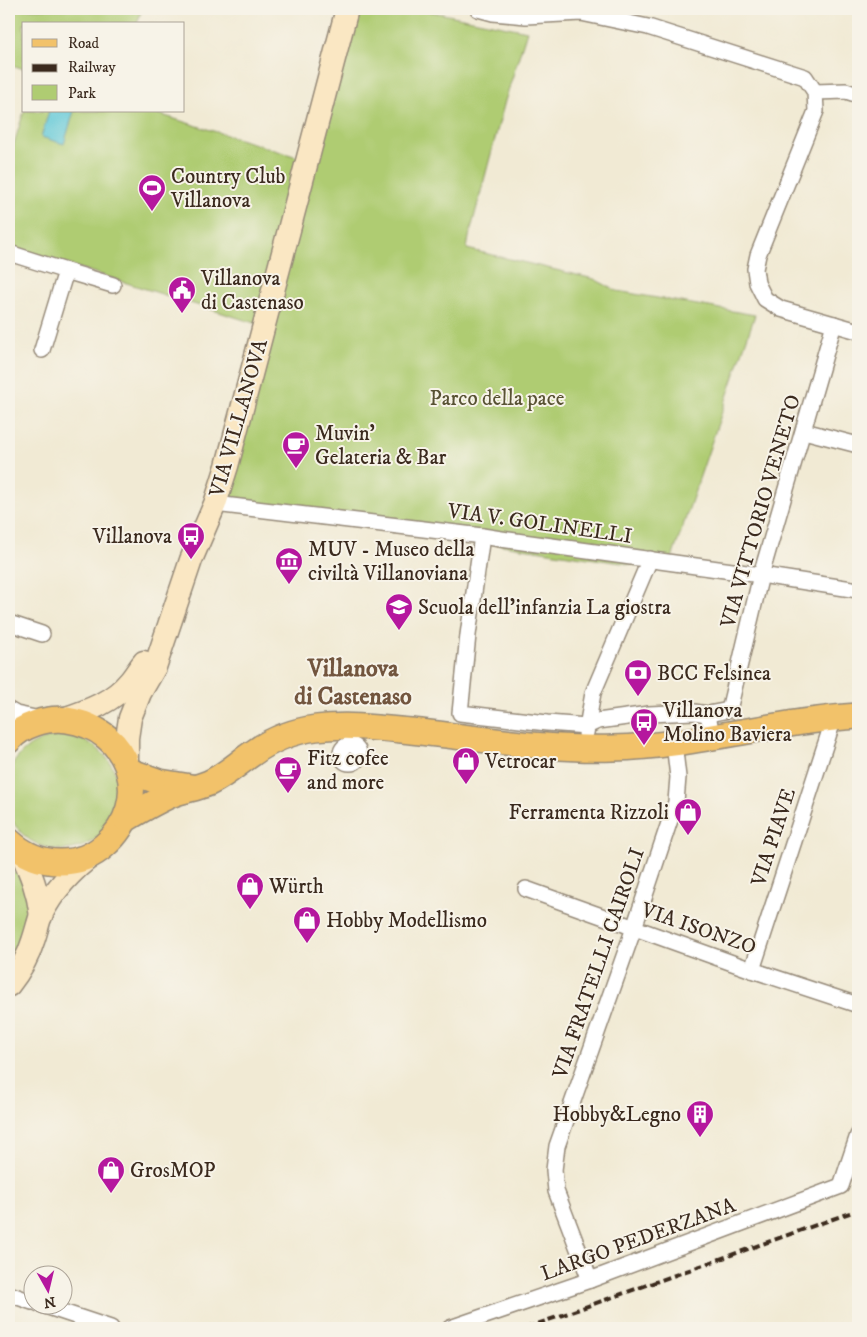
<svg xmlns="http://www.w3.org/2000/svg" width="867" height="1337" viewBox="0 0 867 1337" font-family="'IM FELL DW Pica',serif">
<style>
.green{fill:#afcc72;stroke:#757b48}
.water{fill:#5dc8d8;stroke:#4c797b}
.lines{fill:none;stroke-linecap:round;stroke-linejoin:round}
.stream{stroke:#5dc8d8;stroke-width:4}
.street-casing{stroke:#968a79;stroke-width:18}
.secondary-casing{stroke:#968a79;stroke-width:25}
.primary-casing{stroke:#968a79;stroke-width:28}
.street{stroke:#fff;stroke-width:15}
.secondary{stroke:#fae7c3;stroke-width:22}
.primary{stroke:#f2c26a;stroke-width:25}
.rail{stroke:#3b2a1e;stroke-width:4;stroke-dasharray:8 4;stroke-linecap:butt}
.labels{text-anchor:middle;stroke-width:4;stroke-linejoin:round;paint-order:stroke}
.poi-label{font-size:21px;fill:#3b2a1e;stroke:#f7f3e8;text-anchor:start}
.park-label{font-size:21px;fill:#585233;stroke:#f7f3e8}
.street-label{font-size:21px;fill:#3b2a1e;stroke:#f7f3e8}
.quarter-label{font-size:24px;font-weight:bold;fill:#72553e;stroke:#f7f3e8}
</style>
<rect width="100%" height="100%" fill="#f7f3e8"/>
<filter id="ink" filterUnits="userSpaceOnUse"><feTurbulence type="fractalNoise" baseFrequency=".02" numOctaves="2"/><feDisplacementMap in="SourceGraphic" scale="10" xChannelSelector="R" yChannelSelector="G"/><feConvolveMatrix kernelMatrix="1 2 1 2 8 2 1 2 1" color-interpolation-filters="sRGB"/></filter>
<filter id="wash" filterUnits="userSpaceOnUse"><feTurbulence type="fractalNoise" baseFrequency=".0096" numOctaves="4" result="noise"/><feDisplacementMap in="SourceGraphic" scale="20" xChannelSelector="R" yChannelSelector="G"/><feGaussianBlur stdDeviation="1.12" result="paint"/><feColorMatrix in="noise" values="0 0 0 0 0 0 0 0 0 0 0 0 0 0 0 0 0 1.4 0 .05"/><feComposite in="paint" operator="in"/></filter>
<g filter="url(#wash)">
<rect width="100%" height="100%" fill="#f1ead4"/>
<!-- green -->
<g class="green">
<polygon points="9,9 142,9 137,24 24,24 24,69 9,64"/>
<polygon points="349,9 418,9 527,31 505,101 469,237 467,249 594,279 617,291 755,315 668,570 217,502 270,328 9,246 9,160 24,111 149,111 307,160"/>
<circle cx="62" cy="793" r="57"/>
<polygon points="9,868 19,876 24,884 28,908 24,935 16,954 9,967"/>
</g>
<!-- water -->
<polygon class="water" points="49,111 74,111 64,144 41,137"/>
<g class="lines">
<!-- stream -->
<polyline class="stream" points="857,75 858,72"/>
</g>
</g>
<g filter="url(#ink)">
<g class="lines">
<!-- street casing -->
<g class="street-casing">
<g id="street">
<polyline points="478,9 493,13 526,16 581,13 648,27 805,77 815,92 816,111 758,255 755,269 757,283 765,299 781,309 858,331"/>
<polyline points="815,92 846,91 858,95"/>
<polyline points="9,253 66,271 42,350"/>
<polyline points="66,271 113,285"/>
<polyline points="804,431 858,445"/>
<polyline points="215,504 482,536 501,539 761,575 858,590"/>
<polyline points="482,536 468,635 460,713 547,723 587,726 598,721 649,714 694,712 708,714 712,736"/>
<polyline points="9,623 42,634"/>
<polyline points="9,710 16,714 40,719"/>
<polyline points="708,714 729,710 761,575 834,324"/>
<polyline points="586,733 593,693 650,559"/>
<circle cx="350" cy="754" r="9"/>
<polyline points="526,889 752,970 858,1005"/>
<polyline points="752,970 834,718"/>
<polyline points="590,1280 556,1191 554,1170 557,1146 634,928 676,802 678,777 674,743"/>
<polyline points="9,1294 32,1302"/>
<polyline points="39,1304 111,1328"/>
<polyline points="450,1328 590,1280 841,1186 858,1135"/>
</g>
</g>
<!-- secondary casing -->
<g class="secondary-casing">
<g id="secondary">
<path d="M63,719C88,711 113,702 130,681C135,675 139,668 144,662"/>
<polyline points="127,766 127,738 130,718 140,693 155,667 191,560 215,504 227,466 347,9"/>
<path d="M20,850C31,873 38,891 41,916"/>
<path d="M9,985C20,971 28,958 33,941C36,933 38,923 41,915C54,889 71,871 94,854"/>
</g>
</g>
<!-- primary casing -->
<g class="primary-casing">
<g id="primary">
<path d="M9,740C22,725 48,717 67,720C131,729 154,802 105,845C93,856 77,862 60,862C40,862 23,854 9,841"/>
<polyline points="129,771 160,782 191,787"/>
<path d="M126,819C141,810 156,801 173,794C184,790 197,788 209,783C226,775 238,763 253,753C271,740 294,731 316,728C348,724 380,728 411,731C478,738 546,750 613,748C695,746 776,721 858,716"/>
</g>
</g>
<!-- street -->
<use href="#street" class="street"/>
<!-- secondary -->
<use href="#secondary" class="secondary"/>
<!-- primary -->
<use href="#primary" class="primary"/>
<!-- rail -->
<polyline class="rail" points="526,1328 858,1210"/>
</g>
</g>
<!-- icons -->
<defs>
<g id="stadium-pin" transform="scale(1.4375)"><path d="M0 17L-7.5 6A9.5 9.5 0 1 1 7.5 6Z" fill="#b5179e" stroke="#f7f3e8"/><path d="M0-5a6.5 5 0 1 0 0 10a6.5 5 0 1 0 0-10ZM-3.5-1.8h7v3.6h-7Z" fill="#fff"/></g>
<g id="civic-pin" transform="scale(1.4375)"><path d="M0 17L-7.5 6A9.5 9.5 0 1 1 7.5 6Z" fill="#b5179e" stroke="#f7f3e8"/><path d="M-.6-6.5H3V-4.5H.6V-3L4-1V1h2V6H-6V1h2V-1L-.6-3ZM-1.2 2.5V6h2.4V2.5Z" fill="#fff"/></g>
<g id="cafe-pin" transform="scale(1.4375)"><path d="M0 17L-7.5 6A9.5 9.5 0 1 1 7.5 6Z" fill="#b5179e" stroke="#f7f3e8"/><path d="M-5.5-4.5H6V0H3Q3 3.5 0 3.5H-2.5Q-5.5 3.5-5.5 0ZM3-3.2v2h1.7v-2ZM-6 4.5H4V6H-6Z" fill="#fff"/></g>
<g id="bus-pin" transform="scale(1.4375)"><path d="M0 17L-7.5 6A9.5 9.5 0 1 1 7.5 6Z" fill="#b5179e" stroke="#f7f3e8"/><path d="M-5-6H5V4H4V6H2V4H-2V6H-4V4H-5ZM-3.5-4V0h7V-4ZM-3.5 1.2v1.5H-2V1.2ZM2 1.2v1.5H3.5V1.2Z" fill="#fff"/></g>
<g id="museum-pin" transform="scale(1.4375)"><path d="M0 17L-7.5 6A9.5 9.5 0 1 1 7.5 6Z" fill="#b5179e" stroke="#f7f3e8"/><path d="M0-6L6-3V-2H-6V-3ZM-5-1h2V3h-2ZM-1-1h2V3h-2ZM3-1h2V3H3ZM-6 4H6V6H-6Z" fill="#fff"/></g>
<g id="school-pin" transform="scale(1.4375)"><path d="M0 17L-7.5 6A9.5 9.5 0 1 1 7.5 6Z" fill="#b5179e" stroke="#f7f3e8"/><path d="M0-5L7-2L0 1L-7-2ZM-4 1L0 2.5L4 1V4Q0 6-4 4Z" fill="#fff"/></g>
<g id="bank-pin" transform="scale(1.4375)"><path d="M0 17L-7.5 6A9.5 9.5 0 1 1 7.5 6Z" fill="#b5179e" stroke="#f7f3e8"/><path d="M-6-4H6V4H-6ZM0-2.3a2.3 2.3 0 1 0 0 4.6a2.3 2.3 0 1 0 0-4.6Z" fill="#fff"/></g>
<g id="shop-pin" transform="scale(1.4375)"><path d="M0 17L-7.5 6A9.5 9.5 0 1 1 7.5 6Z" fill="#b5179e" stroke="#f7f3e8"/><path d="M-5-2.5h2.3a2.7 3.5 0 0 1 5.4 0H5L5.5 6h-11ZM-1.5-2.5h3a1.5 2.3 0 0 0-3 0Z" fill="#fff"/></g>
<g id="building-pin" transform="scale(1.4375)"><path d="M0 17L-7.5 6A9.5 9.5 0 1 1 7.5 6Z" fill="#b5179e" stroke="#f7f3e8"/><path d="M-4-6H4V6H1V3H-1V6H-4ZM-2.5-4.3h1.7v1.8h-1.7ZM.8-4.3h1.7v1.8H.8ZM-2.5-1h1.7V.8h-1.7ZM.8-1h1.7V.8H.8Z" fill="#fff"/></g>
</defs>
<g fill-rule="evenodd">
<use href="#stadium-pin" x="152" y="188"/>
<use href="#civic-pin" x="182" y="290"/>
<use href="#cafe-pin" x="296" y="445"/>
<use href="#bus-pin" x="191" y="536"/>
<use href="#museum-pin" x="289" y="561"/>
<use href="#school-pin" x="399" y="607"/>
<use href="#bank-pin" x="638" y="673"/>
<use href="#bus-pin" x="644" y="722"/>
<use href="#shop-pin" x="466" y="761"/>
<use href="#cafe-pin" x="288" y="770"/>
<use href="#shop-pin" x="688" y="812"/>
<use href="#shop-pin" x="250" y="886"/>
<use href="#shop-pin" x="307" y="920"/>
<use href="#building-pin" x="700" y="1114"/>
<use href="#shop-pin" x="111" y="1170"/>
</g>
<g class="labels">
<!-- poi labels -->
<g class="poi-label">
<text x="171" y="183">Country Club<tspan x="171" dy="24">Villanova</tspan></text>
<text x="201" y="285">Villanova<tspan x="201" dy="24">di Castenaso</tspan></text>
<text x="315" y="440">Muvin'<tspan x="315" dy="24">Gelateria &amp; Bar</tspan></text>
<text x="172" y="543" text-anchor="end">Villanova</text>
<text x="308" y="556">MUV - Museo della<tspan x="308" dy="24">civiltà Villanoviana</tspan></text>
<text x="418" y="614">Scuola dell'infanzia La giostra</text>
<text x="657" y="680">BCC Felsinea</text>
<text x="663" y="717">Villanova<tspan x="663" dy="24">Molino Baviera</tspan></text>
<text x="307" y="765">Fitz cofee<tspan x="307" dy="24">and more</tspan></text>
<text x="485" y="768">Vetrocar</text>
<text x="669" y="819" text-anchor="end">Ferramenta Rizzoli</text>
<text x="269" y="893">Würth</text>
<text x="326" y="927">Hobby Modellismo</text>
<text x="681" y="1121" text-anchor="end">Hobby&amp;Legno</text>
<text x="130" y="1177">GrosMOP</text>
</g>
<!-- park labels -->
<g class="park-label">
<text x="497" y="405">Parco della pace</text>
</g>
<!-- street labels -->
<g class="street-label">
<text transform="translate(238 418) rotate(-74)" y="7">VIA VILLANOVA</text>
<text transform="translate(760 511) rotate(-74)" y="7">VIA VITTORIO VENETO</text>
<text transform="translate(540 523) rotate(8)" y="7">VIA V. GOLINELLI</text>
<text transform="translate(773 837) rotate(-72)" y="7">VIA PIAVE</text>
<text transform="translate(699 928) rotate(19)" y="7">VIA ISONZO</text>
<text transform="translate(598 963) rotate(-71)" y="7">VIA FRATELLI CAIROLI</text>
<text transform="translate(638 1239) rotate(-20)" y="7">LARGO PEDERZANA</text>
</g>
<!-- quarter labels -->
<g class="quarter-label">
<text x="353" y="676">Villanova<tspan x="353" dy="28">di Castenaso</tspan></text>
</g>
</g>
<!-- margin -->
<rect width="867" height="1337" fill="none" stroke="#f7f3e8" stroke-width="30"/>
<!-- legend -->
<rect x="22" y="22" width="162" height="90" fill="#f7f3e8" stroke="#aca397"/>
<rect x="32" y="39" width="25" height="8" fill="#f2c26a" stroke="#aca397"/>
<text x="68" y="48" font-size="15" fill="#3b2a1e">Road</text>
<rect x="32" y="64" width="25" height="8" fill="#3b2a1e" stroke="#aca397"/>
<text x="68" y="72" font-size="15" fill="#3b2a1e">Railway</text>
<rect x="32" y="85" width="25" height="15" fill="#afcc72" stroke="#aca397"/>
<text x="68" y="98" font-size="15" fill="#3b2a1e">Park</text>
<!-- north arrow -->
<g transform="translate(48 1290) rotate(172)"><circle r="24" fill="#f7f3e8" stroke="#aca397"/>
<path d="M0-4L9 19L0 12L-9 19Z" fill="#b5179e"/>
<text y="-8" font-size="14" font-weight="bold" text-anchor="middle" fill="#3b2a1e">N</text>
</g>
</svg>
